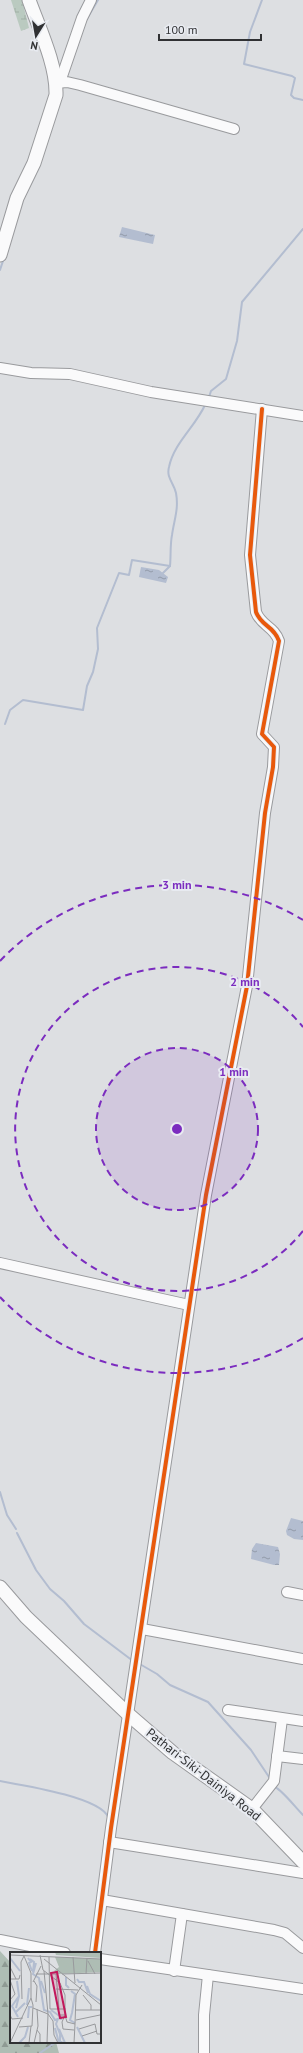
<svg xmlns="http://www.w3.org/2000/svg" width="303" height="2053" viewBox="0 0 303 2053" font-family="'PT Sans',sans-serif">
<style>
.forest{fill:url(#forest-firs)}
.wetland{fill:url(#wetland-marsh)}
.water{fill:url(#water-ripples)}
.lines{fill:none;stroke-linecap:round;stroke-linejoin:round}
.stream{stroke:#b3bdd0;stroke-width:2}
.minor-casing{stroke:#999a9d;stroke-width:12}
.major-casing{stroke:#999a9d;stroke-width:15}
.minor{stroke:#fafafb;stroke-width:10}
.major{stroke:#fafafb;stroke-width:13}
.cycleway-casing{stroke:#e8ebf1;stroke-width:6}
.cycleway{stroke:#e8590c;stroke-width:4}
.ring{fill:none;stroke:#7b2cbf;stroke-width:2;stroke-dasharray:7 5}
.labels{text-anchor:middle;stroke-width:4;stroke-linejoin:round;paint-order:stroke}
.street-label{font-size:13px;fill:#303133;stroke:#e8ebf1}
.inset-river{fill:none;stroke:#b3bdd0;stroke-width:2}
.inset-road{fill:none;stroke:#98999c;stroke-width:1}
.view{fill:#c2185b;fill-opacity:0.15;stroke:#c2185b;stroke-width:2}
.inset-edge{fill:none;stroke:#303133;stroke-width:2}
.centre{fill:#7b2cbf;stroke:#e8ebf1;stroke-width:2}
.ring-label{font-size:12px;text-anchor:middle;font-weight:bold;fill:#7b2cbf;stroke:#e8ebf1;stroke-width:4;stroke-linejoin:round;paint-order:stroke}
</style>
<defs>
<pattern id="forest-firs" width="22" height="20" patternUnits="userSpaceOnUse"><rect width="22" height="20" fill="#aebdb4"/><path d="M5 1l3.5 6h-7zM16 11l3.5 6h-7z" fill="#8e9a93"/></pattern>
<pattern id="wetland-marsh" width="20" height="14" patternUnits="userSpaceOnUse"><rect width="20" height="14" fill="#bacac0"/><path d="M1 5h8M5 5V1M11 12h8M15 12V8" fill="none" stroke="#a0aea5"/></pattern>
<pattern id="water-ripples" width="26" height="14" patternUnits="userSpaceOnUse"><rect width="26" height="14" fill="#b3bdd0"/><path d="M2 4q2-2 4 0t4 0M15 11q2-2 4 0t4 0" fill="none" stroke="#929aa9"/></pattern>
</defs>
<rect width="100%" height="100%" fill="#dddfe2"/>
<!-- forest -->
<polygon class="forest" points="0,1951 11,1963 11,2042 56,2042 59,2053 0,2053"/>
<!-- wetland -->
<polygon class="wetland" points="11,0 22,0 29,28 21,31"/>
<!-- water -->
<g class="water">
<polygon points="122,227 155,235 153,244 119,237"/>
<polygon points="141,567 159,570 168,577 166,583 139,577"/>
<polygon points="291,1518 303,1521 303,1540 294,1539 287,1535 286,1531"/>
<polygon points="256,1543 278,1547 280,1554 279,1565 274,1565 251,1559 252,1549"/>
</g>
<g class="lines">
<!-- stream -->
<g class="stream">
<polyline points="262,0 250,32 244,64 292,76 295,78 291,95 294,98 303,100"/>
<polyline points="85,22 98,0"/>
<polyline points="0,270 4,258"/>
<polyline points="209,397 211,391 226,379 237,341 242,302 303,229"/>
<path d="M163,573L170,566C171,556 170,545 172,535C174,520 179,509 176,493C174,483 166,478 169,467C174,443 195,427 205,405"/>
<polyline points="5,724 10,710 23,700 83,710 87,686 93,672 98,649 97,628 119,573 129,575 132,560 170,566"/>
<polyline points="0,1492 7,1515 16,1529"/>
<polyline points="17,1533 36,1570 50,1589 64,1601 84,1624 133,1661"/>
<polyline points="138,1663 157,1674 170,1685 208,1702 251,1750 271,1780"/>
<path d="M0,1781C22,1785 100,1797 108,1817"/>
<path d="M275,1787C283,1791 295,1807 303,1815"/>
<polyline points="40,2053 56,2042"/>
</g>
<!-- minor casing -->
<g class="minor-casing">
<g id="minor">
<polyline points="91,0 82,18 61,79 56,83 67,82 80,85 234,129"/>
<polyline points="0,368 31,373 70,374 151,392 303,416"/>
<polyline points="0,1263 189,1305"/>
<polyline points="287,1592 303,1595"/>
<polyline points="142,1629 303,1659"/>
<polyline points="228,1710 303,1721"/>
<polyline points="277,1756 303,1759"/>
<polyline points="252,1809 274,1781 282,1719"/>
<polyline points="109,1842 303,1873"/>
<polyline points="102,1900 274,1930 285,1933 303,1948"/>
<polyline points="0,1940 65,1953"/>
<path d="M95,1953L111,1828L206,1195L247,986L265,813L273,767L274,747L262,734L279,641C274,626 261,626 256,612L250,555L262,409"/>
<polyline points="100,1959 303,1989"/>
<polyline points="174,1971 182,1914"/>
<polyline points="204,2053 204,2015 208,1975"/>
</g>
</g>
<!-- major casing -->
<g class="major-casing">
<g id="major">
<path d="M0,255L17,198L34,163L56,95C57,65 39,28 29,0"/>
<polyline points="0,1587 26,1617 128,1714 173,1753 252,1809 303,1862"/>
</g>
</g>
<!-- minor -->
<use href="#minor" class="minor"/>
<!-- major -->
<use href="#major" class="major"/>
<!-- cycleway casing -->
<g class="cycleway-casing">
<path id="cycleway" d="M95,1953L111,1828L206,1195L247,986L265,813L273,767L274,747L262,734L279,641C274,626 261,626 256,612L250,555L262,409"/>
</g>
<!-- cycleway -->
<use href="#cycleway" class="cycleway"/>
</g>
<!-- distance rings -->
<circle cx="177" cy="1129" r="81" fill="#7b2cbf" fill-opacity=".12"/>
<g class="ring">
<circle cx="177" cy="1129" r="81"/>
<path d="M303 1231A162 162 0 1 1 303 1027"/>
<path d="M303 1338A244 244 0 0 1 0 1297M0 961A244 244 0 0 1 303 920"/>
</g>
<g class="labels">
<!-- street labels -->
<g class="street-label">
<text transform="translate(204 1774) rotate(38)" y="5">Pathari-Siki-Dainiya Road</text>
</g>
</g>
<!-- overview -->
<g transform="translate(10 1952)">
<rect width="91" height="91" fill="#dddfe2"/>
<path d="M45,0H87L91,1V6L46,3ZM45,5L91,7V20L48,22L44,19L49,15Z" fill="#aebdb4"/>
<path class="inset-river" d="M0,6L10,19M18,6L21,10L19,11L22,19M20,7L24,10L23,20M26,11L23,22L29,26L34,58L40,60L45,68L48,67L46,72L50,82V89L53,91M56,25V33L59,36M67,27L69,30H74L78,41M7,29L9,44L2,54L8,65M31,29L35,41M77,34L80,42L91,49M61,39L65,42L62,61M17,53L19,36M6,56L9,44M41,58L51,65V68M6,60L15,51M62,61L60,68L65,71M18,66L19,55H22M67,75L75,91M45,76L49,91M49,77L55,91M9,91L15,85L18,75"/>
<path class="inset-road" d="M0,3L91,7M30,3L33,18L50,31L55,43V63L57,70L65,72L64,91M39,5L40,57M63,5L65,31M34,7L91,53M78,9L85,22M0,15L6,27M34,19L38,62L43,69L44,83L48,91M26,22H47M46,22L49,57M52,22L91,21M76,22L77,6M0,27H9L10,23M0,28L5,42L0,48M24,29L27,34L26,50M23,30L31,14M46,37L68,38M73,43L81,53V58M12,47L11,10L14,4M23,56L38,62L37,91M40,57H56M66,58H91M0,63L2,67L13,66M50,63H55L52,70L53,77L64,78M66,68L90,63M65,72L66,43L72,33M9,75L22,74L23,53L21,46M69,77L85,72L87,82H91M27,78L30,82V91M72,84L87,79M0,91L21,46V21L14,4M19,91L21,74M24,91L28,74L27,57"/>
<path class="view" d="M47,20L56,65L50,66L41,21Z"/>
<rect width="91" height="91" class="inset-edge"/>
</g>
<circle cx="177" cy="1129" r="6" class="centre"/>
<g class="ring-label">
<text x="177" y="889">3 min</text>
<text x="245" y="986">2 min</text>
<text x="234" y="1076">1 min</text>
</g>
<!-- north arrow -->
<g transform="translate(36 36) rotate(191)" stroke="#e8ebf1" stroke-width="3" paint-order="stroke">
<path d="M0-3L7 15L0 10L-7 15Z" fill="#303133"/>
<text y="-6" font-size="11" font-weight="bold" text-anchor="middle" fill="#303133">N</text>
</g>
<!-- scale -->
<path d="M159 34v6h102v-6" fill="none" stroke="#303133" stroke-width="2"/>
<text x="165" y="34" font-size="12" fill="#303133" stroke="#e8ebf1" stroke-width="3" paint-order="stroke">100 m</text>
</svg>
